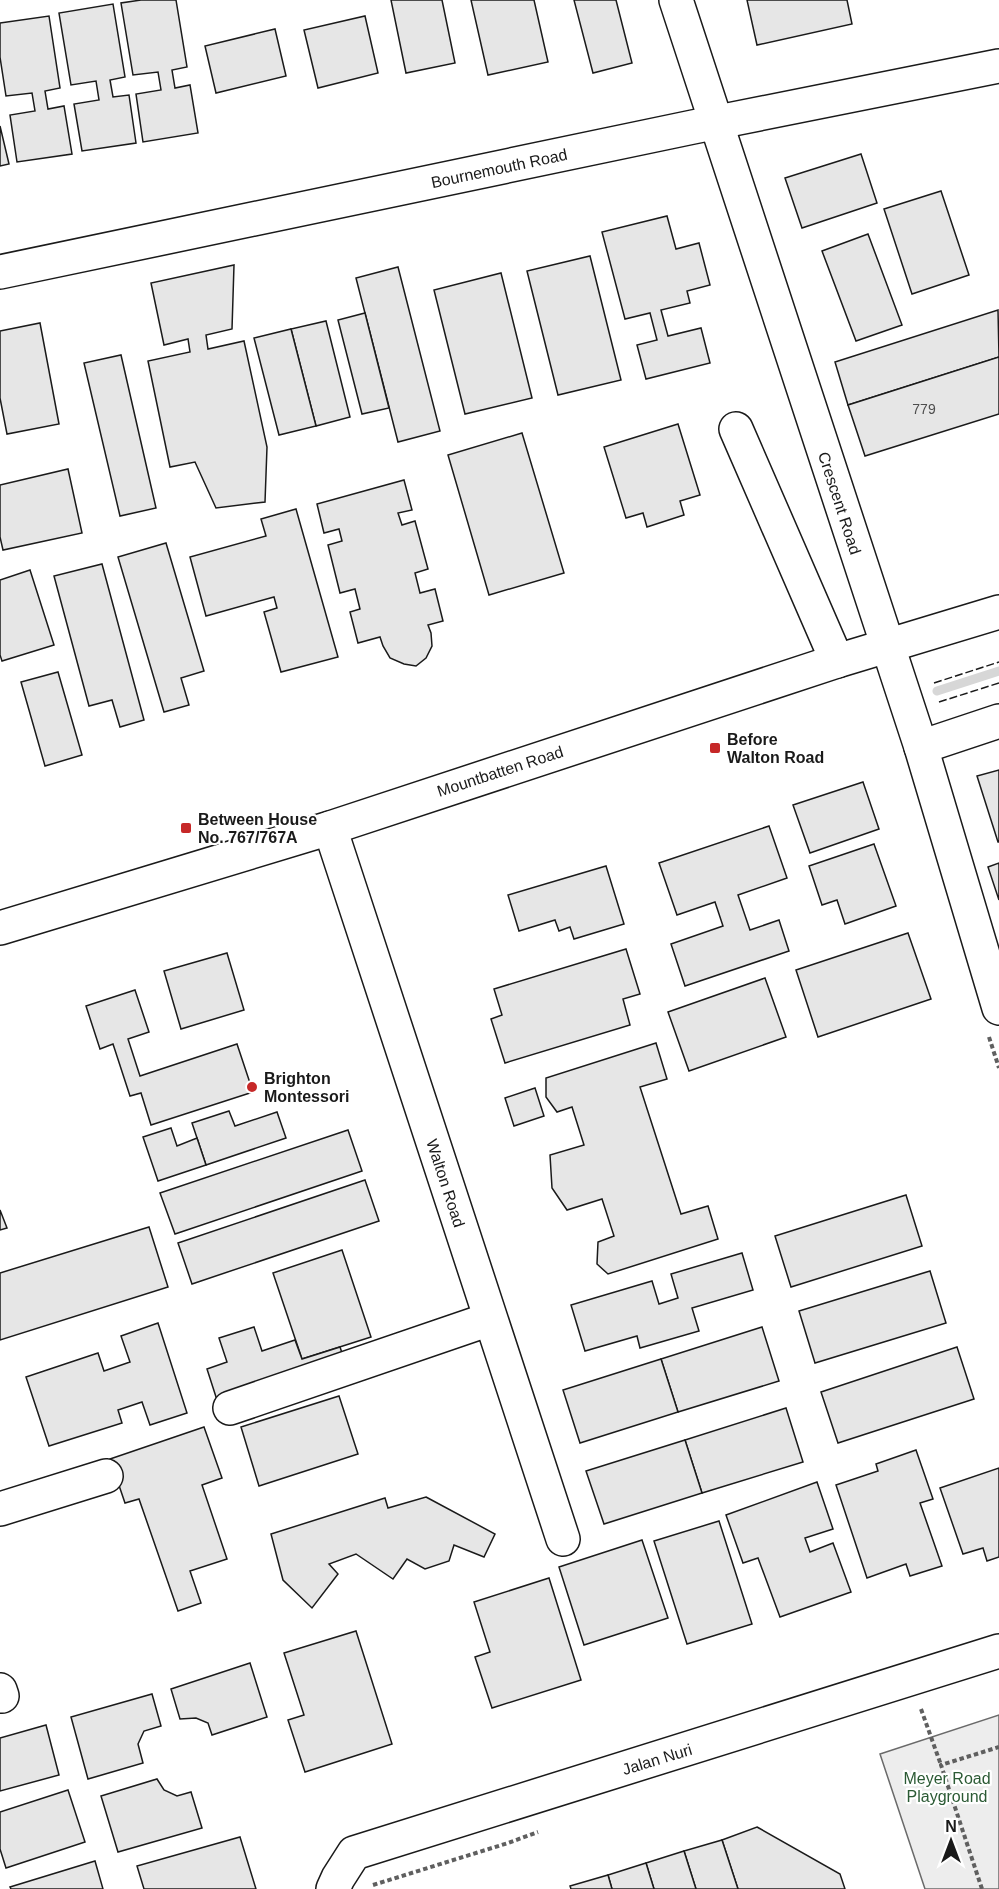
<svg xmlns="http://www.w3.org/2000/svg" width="999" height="1889" viewBox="0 0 999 1889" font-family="Arial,sans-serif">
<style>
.built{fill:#ededed;stroke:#6a6a6a;stroke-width:1.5}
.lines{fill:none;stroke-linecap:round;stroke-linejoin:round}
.stream{stroke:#d7d7d7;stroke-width:9}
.building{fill:#e6e6e6;stroke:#1a1a1a;stroke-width:1.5}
.minor-casing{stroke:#1a1a1a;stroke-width:36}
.major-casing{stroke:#1a1a1a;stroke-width:36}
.path{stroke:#5f5f5f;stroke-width:4;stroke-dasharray:4.5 3;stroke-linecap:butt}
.minor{stroke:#fff;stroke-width:33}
.major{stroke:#fff;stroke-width:33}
.fence{stroke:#1a1a1a;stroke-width:1.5;stroke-dasharray:8 3;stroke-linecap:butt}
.poi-dot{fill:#c62828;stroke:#fff;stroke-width:2}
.labels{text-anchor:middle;stroke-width:4.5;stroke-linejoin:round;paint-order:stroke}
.number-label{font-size:14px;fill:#4d4d4d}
.street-label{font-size:16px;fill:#1a1a1a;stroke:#fff}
.poi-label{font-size:16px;font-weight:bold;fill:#1a1a1a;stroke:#fff;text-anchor:start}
.park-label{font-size:16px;fill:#2b5a34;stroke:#fff}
</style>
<rect width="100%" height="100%" fill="#fff"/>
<!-- built -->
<polygon class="built" points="999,1715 999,1889 925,1889 880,1754"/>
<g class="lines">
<!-- stream -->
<polyline class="stream" points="937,691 999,671"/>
</g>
<!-- building -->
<g class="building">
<polygon points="141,0 176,0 187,67 172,70 175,88 190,85 198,133 143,142 136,94 161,90 158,72 133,75 121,3"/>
<polygon points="391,0 442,0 455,63 406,73"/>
<polygon points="471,0 534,0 548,62 488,75"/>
<polygon points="574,0 616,0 632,63 593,73"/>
<polygon points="747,0 847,0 852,24 757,45"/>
<polygon points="113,4 125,77 110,80 113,97 129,95 136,143 82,151 74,104 99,100 96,81 71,85 59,13"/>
<polygon points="49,16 60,88 45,91 48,109 64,106 72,154 17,162 10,115 35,111 32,93 6,96 0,57 0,23"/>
<polygon points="365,16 378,73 318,88 304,30"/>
<polygon points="275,29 286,76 216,93 205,46"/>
<polygon points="0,126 9,164 0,166"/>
<polygon points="861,154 877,203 802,228 785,178"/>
<polygon points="941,191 969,275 912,294 884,209"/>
<polygon points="667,216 676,249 699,243 710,285 687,291 690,303 661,310 668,336 701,328 710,363 646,379 637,345 657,340 650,313 625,319 602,232"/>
<polygon points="868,234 902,325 856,341 822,251"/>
<polygon points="590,256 621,380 558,395 527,271"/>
<polygon points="234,265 232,329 206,335 208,349 244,341 267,447 265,502 216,508 195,462 170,467 148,361 190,352 188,339 164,345 151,283"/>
<polygon points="398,267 440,431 398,442 356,278"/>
<polygon points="501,273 532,398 465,414 434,290"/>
<polygon points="998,310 999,357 848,405 835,362"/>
<polygon points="365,313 389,408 362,414 338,320"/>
<polygon points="326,321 350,417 316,426 291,329"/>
<polygon points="40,323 59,424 7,434 0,398 0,331"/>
<polygon points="291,329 316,426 279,435 254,338"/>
<polygon points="121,355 156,508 120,516 84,363"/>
<polygon points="999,357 999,414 865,456 848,405"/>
<polygon points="678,424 700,495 680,501 684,515 647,527 643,513 626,518 604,447"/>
<polygon points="522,433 564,573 489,595 448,455"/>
<polygon points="68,469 82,533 3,550 0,537 0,485"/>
<polygon points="404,480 412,510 398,513 402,525 415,521 428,569 415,573 420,593 435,589 443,621 428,625 431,633 432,646 426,658 416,666 404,664 390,658 383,646 380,637 358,643 350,612 360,609 355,589 340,593 328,545 342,541 339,529 324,533 317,504"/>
<polygon points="296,509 338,657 281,672 264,612 277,608 274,597 206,616 190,557 266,536 261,519"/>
<polygon points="166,543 204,671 181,678 189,705 164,712 118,557"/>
<polygon points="102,564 144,720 120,727 112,700 89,706 54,576"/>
<polygon points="30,570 54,645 2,661 0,655 0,580"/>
<polygon points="58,672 82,755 45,766 21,682"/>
<polygon points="999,770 999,842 998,842 977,776"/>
<polygon points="863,782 879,829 810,853 793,805"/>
<polygon points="769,826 787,878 738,895 750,930 779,920 789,951 685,986 671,944 723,926 715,902 677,915 659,863"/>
<polygon points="874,844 896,906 845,924 837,900 822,905 809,866"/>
<polygon points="999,863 999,900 988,867"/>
<polygon points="606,866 624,924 574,939 570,927 559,931 555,920 519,931 508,895"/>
<polygon points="908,933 931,999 818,1037 796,970"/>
<polygon points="626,949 640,994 623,999 630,1025 505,1063 491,1019 502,1015 494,989"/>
<polygon points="227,953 244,1010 181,1029 164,971"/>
<polygon points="765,978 786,1037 689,1071 668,1012"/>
<polygon points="135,990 149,1032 128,1039 140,1076 237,1044 253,1092 151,1125 141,1093 130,1096 113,1044 100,1049 86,1006"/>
<polygon points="656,1043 667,1079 640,1087 681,1214 708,1206 718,1239 608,1274 597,1264 598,1242 614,1236 602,1199 567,1210 552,1188 550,1155 584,1145 572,1107 557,1112 546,1097 546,1078"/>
<polygon points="535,1088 544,1116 514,1126 505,1098"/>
<polygon points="229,1111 235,1126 277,1112 286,1138 206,1165 192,1123"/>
<polygon points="171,1128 177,1146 197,1138 206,1165 158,1181 143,1137"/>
<polygon points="348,1130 362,1171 175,1234 160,1193"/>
<polygon points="365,1180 379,1221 192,1284 178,1243"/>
<polygon points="906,1195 922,1246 791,1287 775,1236"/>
<polygon points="0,1210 7,1228 0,1230"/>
<polygon points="149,1227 168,1287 0,1340 0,1273"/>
<polygon points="342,1250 371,1337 302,1359 273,1273"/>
<polygon points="742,1253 753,1290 692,1308 699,1331 640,1348 637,1336 585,1351 571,1305 652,1281 659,1304 678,1298 671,1274"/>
<polygon points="930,1271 946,1323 815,1363 799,1311"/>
<polygon points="158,1323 187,1413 150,1425 142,1402 118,1410 122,1423 49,1446 26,1377 98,1353 104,1371 130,1362 121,1336"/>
<polygon points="254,1327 262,1351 295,1340 302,1359 340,1347 344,1359 217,1400 207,1369 227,1362 219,1338"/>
<polygon points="762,1327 779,1381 678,1412 661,1359"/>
<polygon points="957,1347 974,1399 838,1443 821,1392"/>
<polygon points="661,1359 678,1412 580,1443 563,1390"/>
<polygon points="339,1396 358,1454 259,1486 241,1427"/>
<polygon points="786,1408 803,1462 702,1493 685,1440"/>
<polygon points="204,1427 222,1478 202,1485 227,1559 190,1571 201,1603 178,1611 139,1499 125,1503 110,1459"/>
<polygon points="685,1440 702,1493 604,1524 586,1471"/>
<polygon points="916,1450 933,1499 920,1503 942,1566 910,1576 906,1564 867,1578 836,1485 878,1471 876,1464"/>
<polygon points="999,1468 999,1557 987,1561 983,1548 963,1554 940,1488"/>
<polygon points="817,1482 833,1529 805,1538 810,1552 833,1543 851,1592 780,1617 758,1558 743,1563 726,1515"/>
<polygon points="426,1497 495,1534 484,1557 454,1545 449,1561 425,1569 407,1559 393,1579 356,1554 329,1564 338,1574 312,1608 283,1580 271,1534 385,1498 388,1508"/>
<polygon points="719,1521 752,1624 687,1644 654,1541"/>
<polygon points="642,1540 668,1618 584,1645 559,1567"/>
<polygon points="549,1578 581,1680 492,1708 475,1657 490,1652 474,1602"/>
<polygon points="356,1631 392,1744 305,1772 288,1720 304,1715 284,1653"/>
<polygon points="250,1663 267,1717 212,1735 208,1723 196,1718 180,1719 171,1689"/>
<polygon points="152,1694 161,1726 144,1731 138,1744 143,1763 88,1779 71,1717"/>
<polygon points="46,1725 59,1775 0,1791 0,1738"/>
<polygon points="157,1779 164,1790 177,1796 191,1792 202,1828 118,1852 101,1796"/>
<polygon points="68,1790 85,1842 6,1868 0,1849 0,1812"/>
<polygon points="757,1827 840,1874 845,1889 738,1889 722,1840"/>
<polygon points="240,1837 256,1889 144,1889 137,1866"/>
<polygon points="722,1840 738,1889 696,1889 684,1851"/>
<polygon points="684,1851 696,1889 654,1889 646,1863"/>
<polygon points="95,1861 103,1889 11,1889 10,1887"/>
<polygon points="646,1863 654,1889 612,1889 608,1875"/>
<polygon points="608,1875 612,1889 571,1889 570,1886"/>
</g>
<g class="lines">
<!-- minor casing -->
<g class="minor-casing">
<g id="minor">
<polyline points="676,0 921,747 999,1008"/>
<polyline points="0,272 693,127 999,66"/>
<polyline points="736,429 837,661"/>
<polyline points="921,747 999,721"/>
<polyline points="330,828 563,1539"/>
<polyline points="230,1408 490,1319"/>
<polyline points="0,1509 106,1476"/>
<polyline points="0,1690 2,1696"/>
<polyline points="333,1889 338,1878 354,1853 999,1651"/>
</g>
</g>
<!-- major casing -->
<g class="major-casing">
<polyline id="major" points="0,928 330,828 837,661 999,612"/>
</g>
<!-- path -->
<g class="path">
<polyline points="989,1037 999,1068"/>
<polyline points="921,1709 941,1765"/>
<polyline points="373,1885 508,1843 538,1832"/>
<polyline points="982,1889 941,1765 999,1747"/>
</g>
<!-- minor -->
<use href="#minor" class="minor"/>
<!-- major -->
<use href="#major" class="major"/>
<!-- fence -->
<g class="fence">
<polyline points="934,683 999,662"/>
<polyline points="939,702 999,683"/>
</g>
</g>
<!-- markers -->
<g class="poi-dot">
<rect x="709" y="742" width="12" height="12" rx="3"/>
<rect x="180" y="822" width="12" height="12" rx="3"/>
<circle cx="252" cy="1087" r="6"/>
</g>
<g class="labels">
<!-- number labels -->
<g class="number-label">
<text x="924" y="414">779</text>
</g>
<!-- street labels -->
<g class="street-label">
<text transform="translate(499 168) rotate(-12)" y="6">Bournemouth Road</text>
<text transform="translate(840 503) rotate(72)" y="6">Crescent Road</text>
<text transform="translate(500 771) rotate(-18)" y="6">Mountbatten Road</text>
<text transform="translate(446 1183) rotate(72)" y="6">Walton Road</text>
<text transform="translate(657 1759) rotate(-17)" y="6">Jalan Nuri</text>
</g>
<!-- poi labels -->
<g class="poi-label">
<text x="727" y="745">Before<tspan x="727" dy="18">Walton Road</tspan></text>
<text x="198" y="825">Between House<tspan x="198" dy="18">No. 767/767A</tspan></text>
<text x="264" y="1084">Brighton<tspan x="264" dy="18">Montessori</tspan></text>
</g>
<!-- park labels -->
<g class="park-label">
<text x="947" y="1784">Meyer Road<tspan x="947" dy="18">Playground</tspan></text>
</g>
</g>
<!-- north arrow -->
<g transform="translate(951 1841)" stroke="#ffffff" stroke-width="4.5" paint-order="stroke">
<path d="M0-4.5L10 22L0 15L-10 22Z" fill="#1a1a1a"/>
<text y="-9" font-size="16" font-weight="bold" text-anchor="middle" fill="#1a1a1a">N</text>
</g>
</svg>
